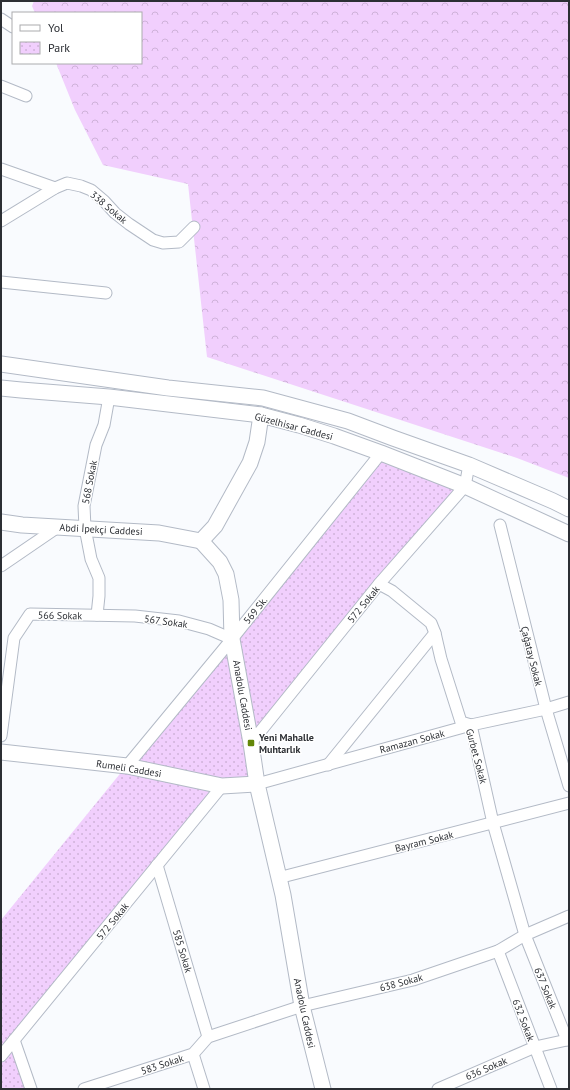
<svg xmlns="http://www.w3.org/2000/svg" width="570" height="1090" viewBox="0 0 570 1090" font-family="'PT Sans',sans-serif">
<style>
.forest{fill:url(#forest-crowns)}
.park{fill:url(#park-dots)}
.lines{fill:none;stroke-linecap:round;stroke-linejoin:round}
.street-casing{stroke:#b3bac6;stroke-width:13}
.secondary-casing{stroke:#b3bac6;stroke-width:17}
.street{stroke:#fff;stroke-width:11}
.secondary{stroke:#fff;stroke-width:15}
.poi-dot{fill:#638708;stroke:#fff;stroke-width:1.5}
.labels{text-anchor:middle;stroke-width:3;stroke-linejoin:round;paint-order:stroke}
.street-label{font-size:10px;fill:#2c2f34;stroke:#fff}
.poi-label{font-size:10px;font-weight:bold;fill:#2c2f34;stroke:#fff;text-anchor:start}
</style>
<defs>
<pattern id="forest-crowns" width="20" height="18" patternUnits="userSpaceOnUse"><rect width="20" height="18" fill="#f1cffd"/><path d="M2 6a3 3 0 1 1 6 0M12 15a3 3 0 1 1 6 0" fill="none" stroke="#cfb2d9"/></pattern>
<pattern id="park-dots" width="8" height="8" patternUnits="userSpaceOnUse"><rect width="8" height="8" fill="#f1cffd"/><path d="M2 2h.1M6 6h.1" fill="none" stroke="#cfb2d9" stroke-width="1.8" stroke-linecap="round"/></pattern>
</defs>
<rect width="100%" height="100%" fill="#f9fbfe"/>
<!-- forest -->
<polygon class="forest" points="34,1 569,1 569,478 517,458 207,357 188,184 103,165 75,110 56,63 141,63 141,13 35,13 32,6"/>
<!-- park -->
<polygon class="park" points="381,453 465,486 251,743 257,784 222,786 14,1040 31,1089 1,1089 1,920"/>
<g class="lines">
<!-- street casing -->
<g class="street-casing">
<g id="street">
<polyline points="1,19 13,27"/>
<polyline points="1,86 26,96"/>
<polyline points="1,169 55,188"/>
<polyline points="1,221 55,188 67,183 81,186 91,190 104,201 115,213 129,224 153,240 163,243 179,242 194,227"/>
<polyline points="1,282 106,293"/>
<polyline points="500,525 546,709 569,786"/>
<polyline points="1,566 58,527"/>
<polyline points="379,584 392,591 431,623 435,633 441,659 461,722 471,725 493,823 525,935 567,1040"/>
<polyline points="97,615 99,596 99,578 91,559 85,528 84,506 96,445 104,425 109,397"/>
<polyline points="1,736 14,638 30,614 135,616 179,621 209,629 232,639"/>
<polyline points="251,743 379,584 465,486 469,465"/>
<polyline points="328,765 435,633"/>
<polyline points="127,766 232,639 381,453"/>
<polyline points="257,784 471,725 546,709 569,702"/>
<polyline points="157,865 208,1037"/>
<polyline points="278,878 569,803"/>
<polyline points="498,951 551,1089"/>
<polyline points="14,1040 31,1089"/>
<polyline points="193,1054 204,1089"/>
<polyline points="1,1056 222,786"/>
<polyline points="84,1089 193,1054 208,1037 302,1006 413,980 498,951 525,935 569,916"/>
<polyline points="438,1089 535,1047 567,1040 569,1039"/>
</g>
</g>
<!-- secondary casing -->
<g class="secondary-casing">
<g id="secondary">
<polyline points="1,364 168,388 263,398 348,421 393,438 469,465 553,501 569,509"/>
<polyline points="1,388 21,390 109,397 261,415 299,425 334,436 381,453 465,486 569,534"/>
<polyline points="1,522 22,525 159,533 201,541"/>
<polyline points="201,541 220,562 226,574 231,600 232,639 251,743 257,784 283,895 302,1006 323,1089"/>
<polyline points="201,541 215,526 250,463 257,442 261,415"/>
<polyline points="1,752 127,766 222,786 257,784"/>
</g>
</g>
<!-- street -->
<use href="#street" class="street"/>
<!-- secondary -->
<use href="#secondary" class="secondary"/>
</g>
<!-- markers -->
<rect class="poi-dot" x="247" y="739" width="8" height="8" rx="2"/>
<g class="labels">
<!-- street labels -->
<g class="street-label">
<text transform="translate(109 207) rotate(40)" y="4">338 Sokak</text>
<text transform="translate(294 426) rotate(15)" y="4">Güzelhisar Caddesi</text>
<text transform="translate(89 482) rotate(-79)" y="4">568 Sokak</text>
<text transform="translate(101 529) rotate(3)" y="4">Abdi İpekçi Caddesi</text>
<text transform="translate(363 604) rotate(-51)" y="4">572 Sokak</text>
<text transform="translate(255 610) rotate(-51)" y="4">569 Sk.</text>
<text transform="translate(60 615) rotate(1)" y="4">566 Sokak</text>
<text transform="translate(166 621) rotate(8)" y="4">567 Sokak</text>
<text transform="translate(532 656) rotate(76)" y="4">Çağatay Sokak</text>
<text transform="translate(243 695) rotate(80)" y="4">Anadolu Caddesi</text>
<text transform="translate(412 741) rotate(-15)" y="4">Ramazan Sokak</text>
<text transform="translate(477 756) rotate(75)" y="4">Gurbet Sokak</text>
<text transform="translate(129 768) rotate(9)" y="4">Rumeli Caddesi</text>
<text transform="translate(424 841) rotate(-14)" y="4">Bayram Sokak</text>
<text transform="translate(112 921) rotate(-51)" y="4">572 Sokak</text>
<text transform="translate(183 951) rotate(73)" y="4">585 Sokak</text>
<text transform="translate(401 982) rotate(-15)" y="4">638 Sokak</text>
<text transform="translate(546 988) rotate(68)" y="4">637 Sokak</text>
<text transform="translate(305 1013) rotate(78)" y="4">Anadolu Caddesi</text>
<text transform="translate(524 1020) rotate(69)" y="4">632 Sokak</text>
<text transform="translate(162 1064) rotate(-18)" y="4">583 Sokak</text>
<text transform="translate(486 1068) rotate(-23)" y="4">636 Sokak</text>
</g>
<!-- poi labels -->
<g class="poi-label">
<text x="259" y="741">Yeni Mahalle<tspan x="259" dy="12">Muhtarlık</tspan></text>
</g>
</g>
<!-- border -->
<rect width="570" height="1090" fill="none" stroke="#2c2f34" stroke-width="4"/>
<!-- legend -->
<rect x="12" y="12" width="130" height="52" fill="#ffffff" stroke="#abacae"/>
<rect x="20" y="25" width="20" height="6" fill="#ffffff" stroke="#abacae"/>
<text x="48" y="32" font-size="12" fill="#2c2f34">Yol</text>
<rect x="20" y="42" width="20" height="12" fill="url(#park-dots)" stroke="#abacae"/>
<text x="48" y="52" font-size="12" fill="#2c2f34">Park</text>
</svg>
